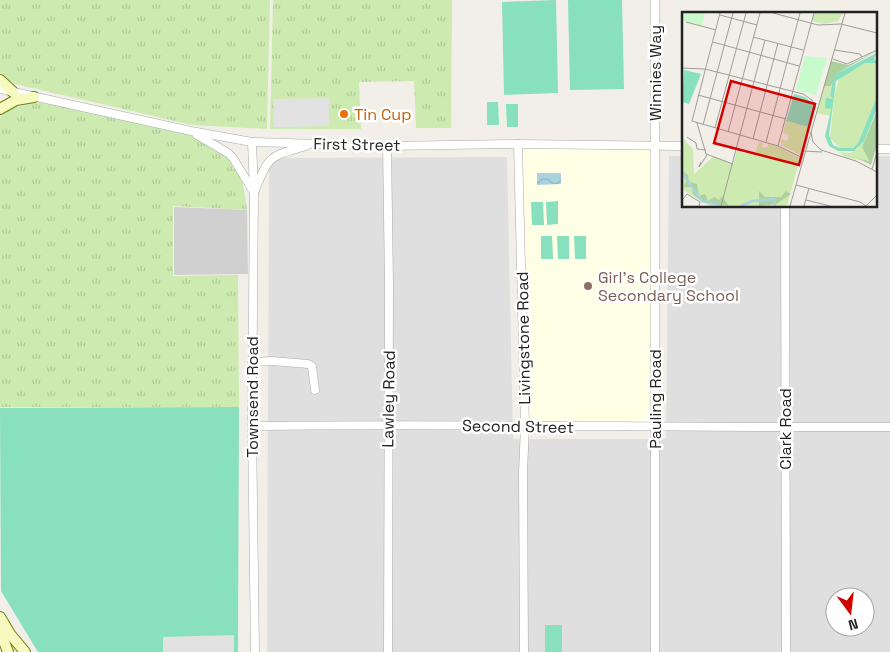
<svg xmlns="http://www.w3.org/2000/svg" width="890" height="652" viewBox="0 0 890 652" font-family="'Space Grotesk',sans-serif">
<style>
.residential{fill:#e0dfdf;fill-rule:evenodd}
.education{fill:#ffffe5}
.religious{fill:#d0d0d0}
.grass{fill:url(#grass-tufts)}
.pitch{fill:#88e0be}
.parking{fill:#e2e2e2}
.water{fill:url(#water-waves)}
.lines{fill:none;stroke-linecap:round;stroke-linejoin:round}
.street-casing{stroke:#a9a9a9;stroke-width:9}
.secondary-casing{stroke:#707d05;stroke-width:12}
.street{stroke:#fff;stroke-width:8}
.secondary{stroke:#f7fabf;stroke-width:10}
.food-dot{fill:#e8710a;stroke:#fff;stroke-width:2}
.education-dot{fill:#8d6e63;stroke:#fff;stroke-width:2}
.labels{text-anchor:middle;stroke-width:5;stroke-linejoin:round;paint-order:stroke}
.street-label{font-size:16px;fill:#222;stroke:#fff}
.food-label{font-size:16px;fill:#c56008;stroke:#fff;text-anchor:start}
.education-label{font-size:16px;fill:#785e54;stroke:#fff;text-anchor:start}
.inset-river{fill:none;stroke:#aad3df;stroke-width:2.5}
.inset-road{fill:none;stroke:#9f9d99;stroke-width:1}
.view{fill:#d40000;fill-opacity:0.15;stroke:#d40000;stroke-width:2.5}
.inset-edge{fill:none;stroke:#222;stroke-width:2.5}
</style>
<defs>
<pattern id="grass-tufts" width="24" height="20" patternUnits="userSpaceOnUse" patternTransform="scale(1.25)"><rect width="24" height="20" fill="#cdebb0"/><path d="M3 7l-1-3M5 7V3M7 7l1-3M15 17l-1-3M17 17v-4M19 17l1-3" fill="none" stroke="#b0c997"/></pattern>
<pattern id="water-waves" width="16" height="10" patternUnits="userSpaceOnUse" patternTransform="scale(1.25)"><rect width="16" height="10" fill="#aad3df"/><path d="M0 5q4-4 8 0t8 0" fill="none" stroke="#92b5bf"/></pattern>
</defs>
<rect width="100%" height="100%" fill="#f2efe9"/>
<!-- residential -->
<path class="residential" d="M669,156H684V206H876V156H890V652H267L269,163L273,158L507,157L513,439H666ZM835,597H865V627H835Z"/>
<!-- education -->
<polygon class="education" points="521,147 652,149 651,423 528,424"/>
<!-- religious -->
<polygon class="religious" points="174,207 247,210 248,274 174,275"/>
<!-- grass -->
<g class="grass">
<polygon points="0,0 270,0 267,129 192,125 15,84 0,73"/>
<polygon points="273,0 452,0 451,128 416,128 414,81 359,82 361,129 270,129"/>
<polygon points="40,102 193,136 217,148 232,158 238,171 243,184 247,210 173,206 173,276 238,275 239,407 0,407 0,118 6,109"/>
</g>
<!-- pitch -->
<g class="pitch">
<polygon points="556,0 558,93 504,95 502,2"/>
<polygon points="568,0 622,0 624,89 570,90"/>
<polygon points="487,102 498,102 499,125 487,125"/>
<polygon points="506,104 518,104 518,127 507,127"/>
<polygon points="558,201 558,224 547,225 546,202"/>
<polygon points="531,202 543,202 544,225 532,225"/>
<polygon points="541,236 552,236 553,259 541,259"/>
<polygon points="557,236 569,236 569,259 558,259"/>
<polygon points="574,236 586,236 586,259 575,259"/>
<polygon points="239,407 238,652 38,652 1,591 0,408"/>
<rect x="545" y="625" width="17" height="27"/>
</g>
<!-- parking -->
<g class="parking">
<polygon points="329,98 329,126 274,127 273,99"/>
<polygon points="234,635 234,652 163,652 163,637"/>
</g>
<!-- water -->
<polygon class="water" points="537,173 561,173 561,184 537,185"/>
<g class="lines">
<!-- street casing -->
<g class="street-casing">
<g id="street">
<polyline points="655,0 655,652"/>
<polyline points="0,89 191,131 252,142 387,146 518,144 684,146"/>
<polyline points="197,135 228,153 233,158 253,191"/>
<polyline points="252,142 254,192 252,426 255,652"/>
<polyline points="518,144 525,426 523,472 524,652"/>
<polyline points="387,146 389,284 388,652"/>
<polyline points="876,149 890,149"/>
<path d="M255,190C270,154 269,157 306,146"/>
<polyline points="785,206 786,652"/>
<polyline points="252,362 272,361 308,364 312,366 315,390"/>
<path d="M252,426C464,423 677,428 890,427"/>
</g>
</g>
<!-- secondary casing -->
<g class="secondary-casing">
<g id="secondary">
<polyline points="0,80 13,92"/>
<polyline points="0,109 16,100 34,97"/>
<polyline points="0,617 10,634 25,652"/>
<polyline points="0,631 8,652"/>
</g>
</g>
<!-- street -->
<use href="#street" class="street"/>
<!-- secondary -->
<use href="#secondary" class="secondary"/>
</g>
<!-- markers -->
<circle class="food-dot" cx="344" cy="114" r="5"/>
<circle class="education-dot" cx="588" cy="286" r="5"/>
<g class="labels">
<!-- street labels -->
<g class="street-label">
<text transform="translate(655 73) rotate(-90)" y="6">Winnies Way</text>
<text transform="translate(357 144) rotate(1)" y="6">First Street</text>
<text transform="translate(523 338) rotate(-91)" y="6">Livingstone Road</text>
<text transform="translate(252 397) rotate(-90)" y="6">Townsend Road</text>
<text transform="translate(388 399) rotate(-89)" y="6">Lawley Road</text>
<text transform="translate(655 399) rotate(-90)" y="6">Pauling Road</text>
<text transform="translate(518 426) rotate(1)" y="6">Second Street</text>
<text transform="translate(785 429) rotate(-90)" y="6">Clark Road</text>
</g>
<!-- food labels -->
<g class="food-label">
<text x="354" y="120">Tin Cup</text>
</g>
<!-- education labels -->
<g class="education-label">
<text x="598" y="283">Girl's College<tspan x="598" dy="18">Secondary School</tspan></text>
</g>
</g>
<!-- overview -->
<g transform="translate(682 12)">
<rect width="195" height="195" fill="#f2efe9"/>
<path d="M132,1H161L156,9L142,12L130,9ZM183,51H195V85L176,131L171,136H158L148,126L152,87L149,104L134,101L142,74H149L148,83L152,84L157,66ZM195,97L180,135L187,150L163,145L157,140L168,141L176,136ZM104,109L127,115L119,143L99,133V127L105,129L107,123L101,121ZM0,126L11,137L12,162L32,144L51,152L55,139L73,143L77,130L81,131L80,135L85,136L86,132L94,134L118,146L105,194H28L20,190L0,177Z" fill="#cdebb0"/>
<path d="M195,39L155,61L149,74H142L149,49L166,53ZM194,101L195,133L189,153L177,147L187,149L180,135ZM0,159L6,163L7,170L15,172L17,184L23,182L26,189L33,185L37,188L40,184L47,194L20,190L11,182L10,175H2L5,167ZM77,179L83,185H99L104,179L109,182L94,192L77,194Z" fill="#add19e"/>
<path d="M0,1H23L20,14L0,9ZM123,44L145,46L134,83L114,78Z" fill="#c8facc"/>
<path d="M195,41L192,46L195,51H183L154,69L147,123L151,133L158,136H171L176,131L195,85V96L182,129L172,139H156L147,134L143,124L151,89L149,97L143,96L144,86L151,87L148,83L151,67L155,61ZM2,58L19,62L7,92L0,90ZM112,82L123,85L130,91L132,97L127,115L104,109Z" fill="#88e0be"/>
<path class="inset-river" d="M0,161L20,189L38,193M59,194L70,189L92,187L93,194"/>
<path class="inset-road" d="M38,1L10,109L96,134L121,146M91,1L136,13L159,12L195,21M38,3L75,13M4,10L34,18M71,25L121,38M31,30L117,54M153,38L178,42L180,45M151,47L165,52L195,38M0,56L23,57L121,82L130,88L134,96M16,83L104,107M15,111L24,142L51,152M21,113L51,1M33,116L64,1M46,120L78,1M129,120L131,130L139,138L174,149L195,160M5,125L14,131L15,137L24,138M71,127L96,31M84,130L118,1M96,134L132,1M122,139L140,140M19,150L17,155L25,143M190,157L195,140M114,173L178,190L184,194M0,188L5,182L18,190L17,194M124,188L148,194M39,194L83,28M108,194L163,1M122,194L127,176M184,194L195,183"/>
<path class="view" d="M49,69L133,92L117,153L32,131Z"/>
<rect width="195" height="195" class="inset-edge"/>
</g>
<!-- north arrow -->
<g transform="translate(850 612) rotate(165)"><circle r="24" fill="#ffffff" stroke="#a7a7a7"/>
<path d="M0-4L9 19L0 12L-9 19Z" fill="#d40000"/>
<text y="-8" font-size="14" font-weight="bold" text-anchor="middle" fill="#222222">N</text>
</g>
</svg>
